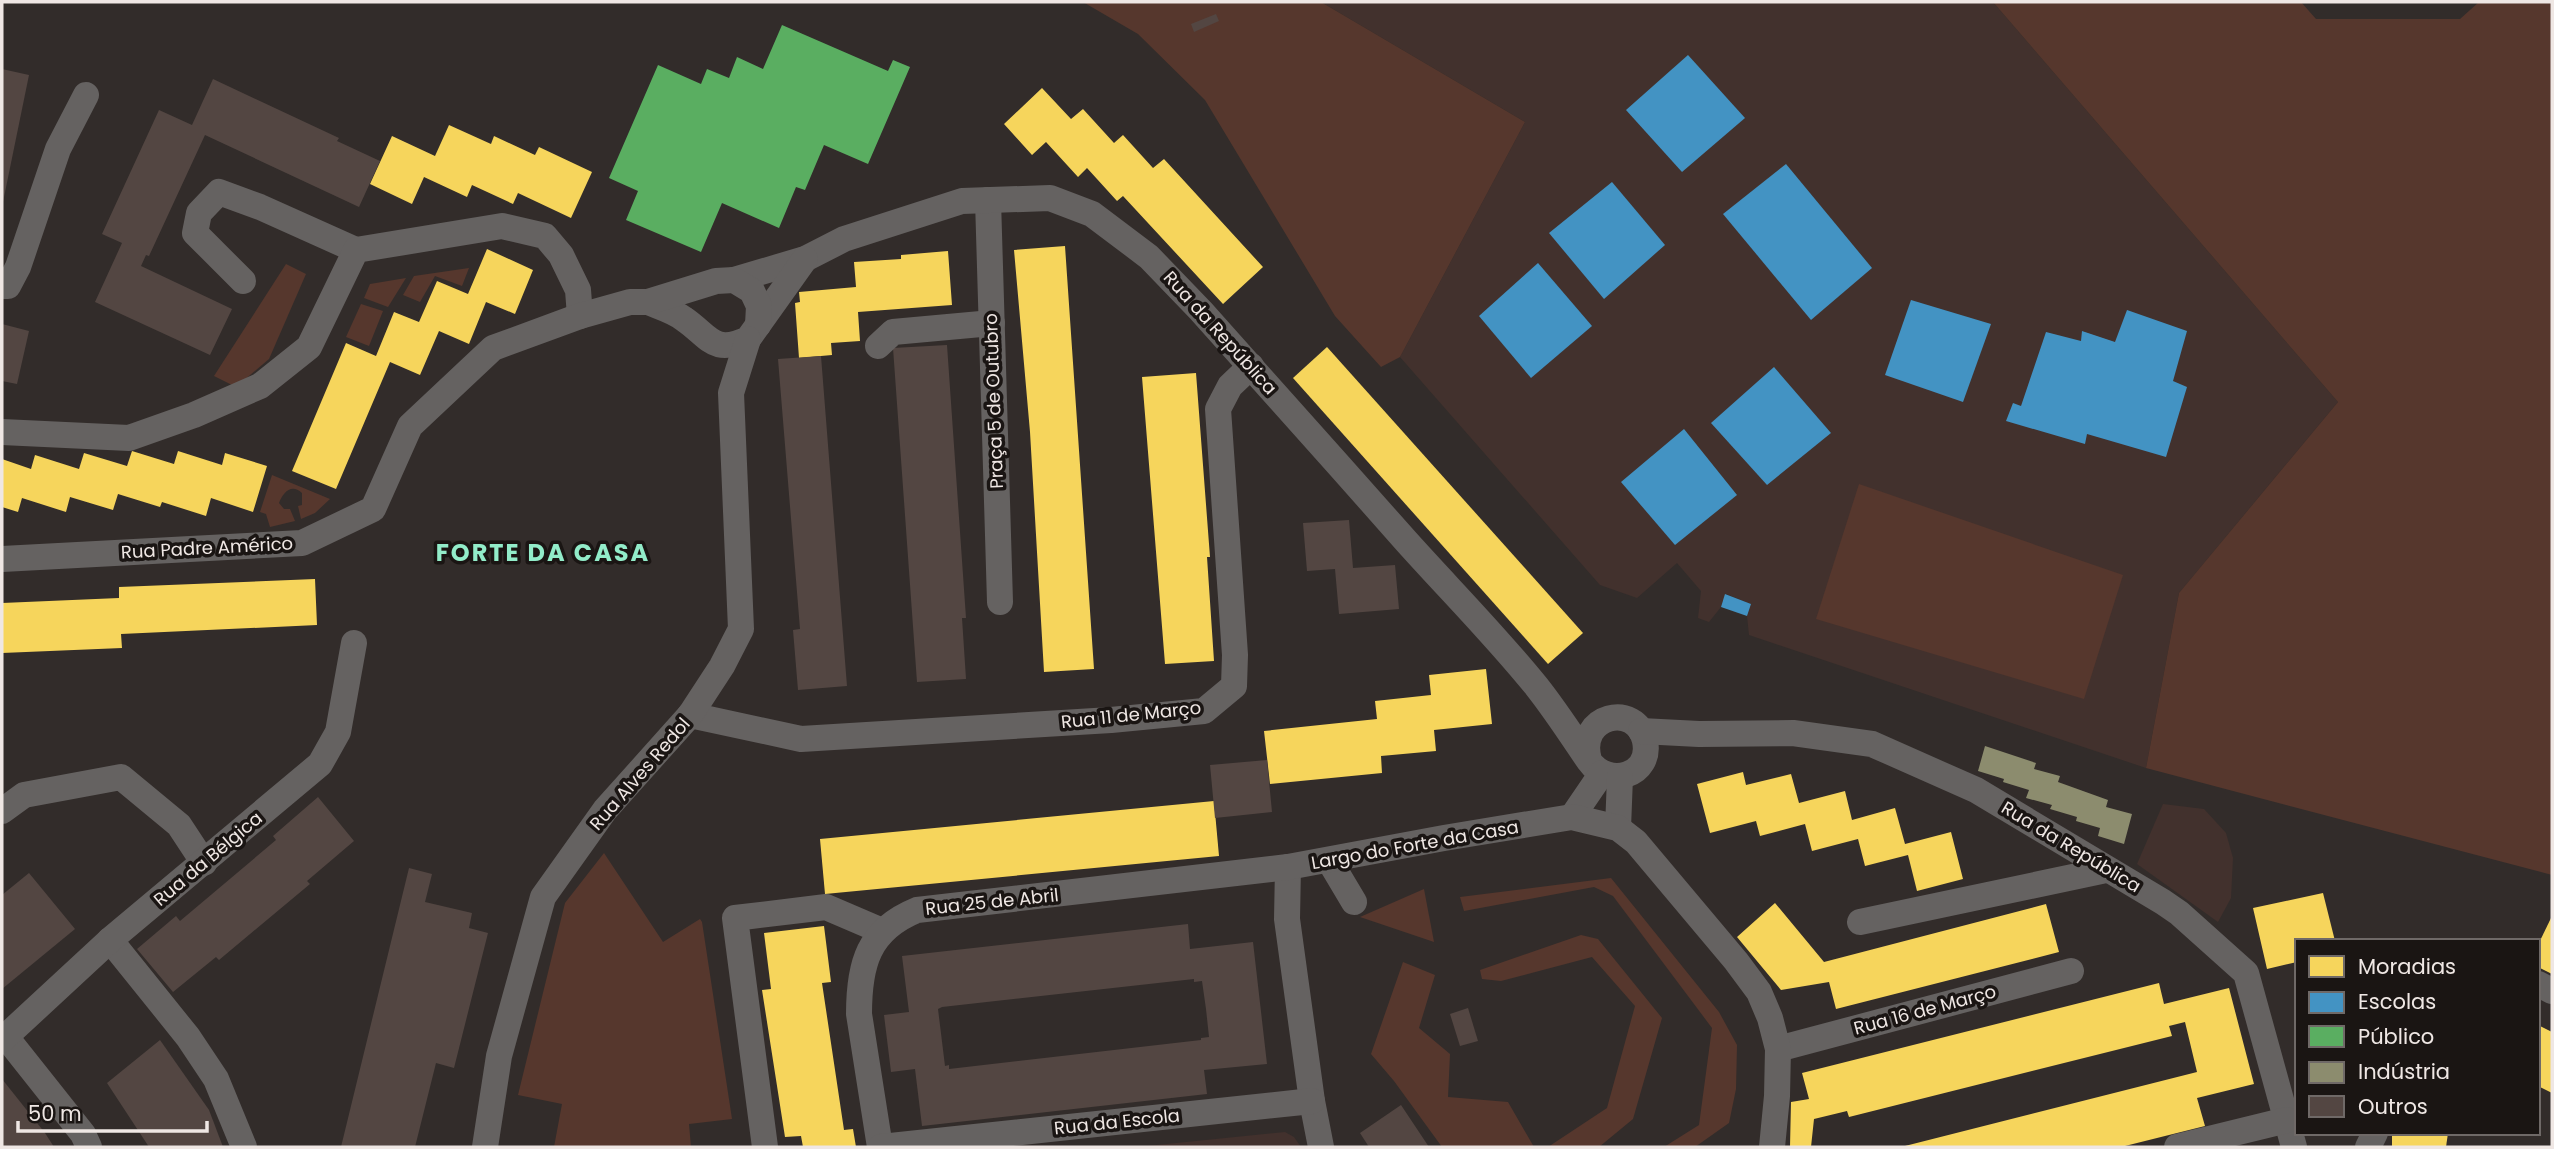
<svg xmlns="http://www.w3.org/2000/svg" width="2554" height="1149" viewBox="0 0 2554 1149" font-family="Poppins,sans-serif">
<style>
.built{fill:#42312d}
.green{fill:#56372d}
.homes{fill:#f6d55c}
.schools{fill:#4393c3}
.public{fill:#5aae61}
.industry{fill:#8c8c6e}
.building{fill:#534642;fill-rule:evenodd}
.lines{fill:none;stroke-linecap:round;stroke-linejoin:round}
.minor{stroke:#656261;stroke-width:26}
.labels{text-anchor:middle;stroke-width:7;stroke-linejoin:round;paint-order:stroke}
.street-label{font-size:18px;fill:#efe7e4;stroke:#1a1513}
.district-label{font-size:24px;font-weight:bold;letter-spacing:2px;fill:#92ecc9;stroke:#1a1513}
</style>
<rect width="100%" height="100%" fill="#322c2a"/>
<!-- built -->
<g class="built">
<polygon points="1321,2 1993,2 2338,402 2179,593 2146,768 1749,635 1747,616 1751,604 1726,594 1721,607 1709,622 1698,618 1701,591 1677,563 1637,598 1600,585 1400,357 1525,122"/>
<polygon points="2163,804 2204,809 2226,833 2233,858 2231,898 2218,922 2137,864"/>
<polygon points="1285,1132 1294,1137 1301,1147 1137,1147"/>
</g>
<!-- green -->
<g class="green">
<polygon points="1083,2 1321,2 1525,122 1400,357 1381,367 1335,316 1205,100 1138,34"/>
<polygon points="1993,2 2301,2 2316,19 2460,19 2479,2 2552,2 2552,875 2146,768 2179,593 2338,402"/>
<polygon points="286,264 306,274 269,359 236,387 214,376"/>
<polygon points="469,268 462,286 435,276 420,302 403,295 414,276"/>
<polygon points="406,278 388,307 364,298 370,284"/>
<polygon points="361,304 383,311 369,346 346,337"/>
<path d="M272,475L330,499L315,513L301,519L298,506L302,505V493C291,483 283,493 279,503L284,509H290L295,521L270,527L266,514L260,512Z"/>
<polygon points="1859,484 2123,575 2084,699 1816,619"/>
<polygon points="604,853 663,942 700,919 702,922 732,1119 689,1124 691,1147 554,1147 562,1104 518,1095 565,903"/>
<polygon points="1611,878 1719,1012 1737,1045 1736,1089 1729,1123 1695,1147 1664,1147 1699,1125 1712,1028 1613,896 1594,887 1464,911 1460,897"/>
<polygon points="1424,889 1434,942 1360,917"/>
<polygon points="1581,935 1598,939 1662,1018 1633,1119 1599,1147 1548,1147 1607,1108 1635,1006 1592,957 1501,981 1482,979 1480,970"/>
<polygon points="1403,962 1435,975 1419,1028 1450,1054 1448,1097 1508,1102 1534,1147 1442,1147 1394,1081 1371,1054"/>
</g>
<!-- homes -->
<g class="homes">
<polygon points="1042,88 1071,119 1083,109 1114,143 1123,135 1153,168 1164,159 1263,267 1223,304 1123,196 1117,201 1087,168 1078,177 1046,142 1032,155 1004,124"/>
<polygon points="449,125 491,144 494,136 535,155 539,147 592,172 571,218 518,193 513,204 472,185 467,197 424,177 412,204 370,184 392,136 435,156"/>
<polygon points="1065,246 1094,669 1044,672 1030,432 1014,250"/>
<polygon points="487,249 533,270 515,314 486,302 469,344 439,331 420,375 390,362 336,489 292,471 346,343 376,356 394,312 419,322 437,281 468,294"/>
<polygon points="948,251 952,305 858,312 860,341 831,343 832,355 799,358 795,303 800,302 799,292 856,287 854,262 901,259 901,255"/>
<polygon points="1327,347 1583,633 1548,664 1293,378"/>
<polygon points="1196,373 1210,557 1207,557 1214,661 1165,664 1142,377"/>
<polygon points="132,451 174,464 178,451 222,465 225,453 267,466 253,512 211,498 206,516 162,502 160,507 118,494 113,510 70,497 66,512 22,498 18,512 2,507 2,459 31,469 35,455 79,469 84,453 127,466"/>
<polygon points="315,579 317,625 121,634 122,648 2,653 2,603 119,598 119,587"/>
<polygon points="1486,669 1492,724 1434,730 1436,751 1381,756 1382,773 1270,784 1264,731 1377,719 1375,701 1431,695 1429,675"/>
<polygon points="1743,772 1746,785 1791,774 1799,803 1845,791 1852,820 1895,808 1905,844 1951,832 1963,879 1917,891 1908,855 1865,866 1858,839 1812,851 1805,824 1760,836 1756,821 1710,833 1697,784"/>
<polygon points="1214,801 1219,856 825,894 820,839"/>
<polygon points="2323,893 2335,941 2297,941 2297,962 2267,969 2253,908"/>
<polygon points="1775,903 1824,962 2046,904 2059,952 1836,1009 1829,982 1781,990 1737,937"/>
<polygon points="2552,916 2552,974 2538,967 2538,945"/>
<polygon points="824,926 831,982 822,983 844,1130 853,1129 856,1147 803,1147 801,1136 785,1137 762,990 771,989 764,933"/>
<polygon points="2159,983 2164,1004 2229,988 2254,1084 2197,1098 2205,1126 2121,1147 1901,1147 2197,1072 2185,1022 2169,1026 2172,1036 1849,1117 1847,1111 1814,1119 1811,1147 1790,1147 1791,1102 1809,1099 1802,1073"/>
<polygon points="2538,1025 2552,1032 2552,1093 2538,1086 2540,1074 2538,1073"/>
<polygon points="2392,1133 2448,1133 2446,1147 2392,1147"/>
</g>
<!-- schools -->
<g class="schools">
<polygon points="1688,55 1745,118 1682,172 1626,110"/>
<polygon points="1786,164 1872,268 1811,320 1723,214"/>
<polygon points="1612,182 1665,245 1604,299 1549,233"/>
<polygon points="1538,263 1592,326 1531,378 1479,316"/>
<polygon points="1911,300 1991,324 1963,402 1885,375"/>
<polygon points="2127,310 2187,331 2173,381 2187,387 2166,457 2087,434 2085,444 2006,421 2013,403 2021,406 2046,332 2081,341 2082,331 2115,342"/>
<polygon points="1774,367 1831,433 1767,485 1711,423"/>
<polygon points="1684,429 1737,495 1675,545 1621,482"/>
<polygon points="1725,594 1751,604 1747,616 1721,607"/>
</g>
<!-- public -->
<polygon class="public" points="782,25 888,71 893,60 910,67 868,164 824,145 805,190 796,187 779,228 722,203 701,252 626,220 638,191 609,178 658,65 701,84 707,69 729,78 737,57 763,69"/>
<!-- industry -->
<polygon class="industry" points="1985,746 2036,763 2034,769 2060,776 2058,782 2108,800 2106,807 2132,814 2124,844 2098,836 2100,828 2076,821 2077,817 2050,809 2052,805 2026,798 2029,790 2003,782 2004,779 1978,771"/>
<!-- building -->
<g class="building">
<polygon points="1216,14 1219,21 1194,32 1191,24"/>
<polygon points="2,69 29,75 3,202 2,202"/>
<polygon points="213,79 339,138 337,141 380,161 359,207 205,135 149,256 146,255 141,266 232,309 210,355 95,302 122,243 102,234 159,110 192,125"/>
<polygon points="2,324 29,331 17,384 2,381"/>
<polygon points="947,345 966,618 962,618 966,679 917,682 893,348"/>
<polygon points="821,356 847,686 798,690 793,630 800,629 778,359"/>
<polygon points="1349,520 1353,568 1395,565 1399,609 1339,614 1335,569 1307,571 1303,523"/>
<polygon points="1267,760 1272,812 1215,818 1210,765"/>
<polygon points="318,797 354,841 307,881 310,884 219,960 216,957 173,992 137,949 176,916 180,921 276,840 273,836"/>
<polygon points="409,868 432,874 425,902 472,913 469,928 488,933 454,1068 436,1063 415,1147 341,1147"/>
<polygon points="29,873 75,929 2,989 2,895"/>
<path d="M1188,924L1190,949L1253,942L1267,1064L1204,1070L1207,1094L922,1126L915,1069L891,1072L884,1015L909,1012L902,956ZM1194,979V982L1202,981L1206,1009L1209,1037L1201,1038V1040L949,1069V1065L945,1066L938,1009L942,1007Z"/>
<polygon points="1468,1008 1478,1041 1460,1046 1450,1014"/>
<polygon points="160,1040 209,1110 223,1147 149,1147 107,1083"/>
<polygon points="2,1079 45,1133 54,1147 2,1147"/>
<polygon points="1401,1105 1429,1147 1369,1147 1360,1133"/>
</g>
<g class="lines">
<!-- minor -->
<g class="minor">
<polyline points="988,200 1000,602"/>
<path d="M734,280L805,259L844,239L962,201L1050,198L1092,214L1149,257L1201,311C1269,387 1338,464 1406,541C1449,589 1496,636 1537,687C1556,711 1572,736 1589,761C1609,789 1652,775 1645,741C1636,701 1576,715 1589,760"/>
<polyline points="243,281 195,233 199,213 219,192 260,207 356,250"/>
<polyline points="2,286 8,286 18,267 58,149 86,95"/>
<path d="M648,302C660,307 674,311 684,319C710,337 713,355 748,339L805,259"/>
<polyline points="878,346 893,332 992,323"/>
<polyline points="2,432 129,438 194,415 260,386 309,347 356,250 502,226 545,236 561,255 578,290 580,316"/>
<polyline points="2,559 302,543 373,509 410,426 493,348 580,316 630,302 648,302 716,281 734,280 752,291 759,306 758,325"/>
<polyline points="690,715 801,739 1111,720 1204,711 1234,686 1235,655 1218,409 1230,386 1251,366"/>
<polyline points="1641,731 1699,734 1793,733 1872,744 1976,790 2163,902 2179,913 2246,973 2294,1147"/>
<polyline points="2,811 24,795 121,777 179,825 204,863"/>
<polyline points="1572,817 1602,773"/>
<polyline points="1618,828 1620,777"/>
<polyline points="1329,860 1354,902"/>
<polyline points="1288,867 1287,919 1312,1101 1321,1147"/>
<polyline points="1860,922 2106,870"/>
<polyline points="110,940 188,1037 216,1079 244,1147"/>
<polyline points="2538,984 2552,991"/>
<polyline points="6,1037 83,1134 89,1147"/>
<polyline points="2,1040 110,940 320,764 338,732 354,643"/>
<polyline points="1778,1049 2071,971"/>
<polyline points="485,1147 499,1056 543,897 605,810 690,715 722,666 741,629 731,393 748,339"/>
<polyline points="765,1147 735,918 826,907 882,931"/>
<path d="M880,1147L859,1014C859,964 868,930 917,910L1288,867L1444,838L1572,817L1618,828L1636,842L1736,961L1759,992L1770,1018L1778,1049L1777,1096L1772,1147"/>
<polyline points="881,1147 1312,1101"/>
<polyline points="2177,1147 2287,1120"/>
<polyline points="2368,1147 2375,1133"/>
</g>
</g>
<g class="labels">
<!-- street labels -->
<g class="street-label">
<text transform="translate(1220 333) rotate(48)" y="6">Rua da República</text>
<text transform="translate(994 401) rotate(-92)" y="6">Praça 5 de Outubro</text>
<text transform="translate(207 548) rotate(-3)" y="6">Rua Padre Américo</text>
<text transform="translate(1131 715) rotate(-6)" y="6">Rua 11 de Março</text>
<text transform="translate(640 774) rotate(-49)" y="6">Rua Alves Redol</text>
<text transform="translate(1415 845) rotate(-10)" y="6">Largo do Forte da Casa</text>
<text transform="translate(2071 847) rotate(31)" y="6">Rua da República</text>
<text transform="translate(208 859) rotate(-40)" y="6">Rua da Bélgica</text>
<text transform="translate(992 902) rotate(-6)" y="6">Rua 25 de Abril</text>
<text transform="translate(1925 1010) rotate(-15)" y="6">Rua 16 de Março</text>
<text transform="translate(1117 1122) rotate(-6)" y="6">Rua da Escola</text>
</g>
<!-- district labels -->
<g class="district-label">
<text x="543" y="561">FORTE DA CASA</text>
</g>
</g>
<!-- border -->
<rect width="2554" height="1149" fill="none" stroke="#efe7e4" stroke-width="7"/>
<!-- legend -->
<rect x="2295" y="939" width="245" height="196" fill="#1a1513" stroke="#6f6967" stroke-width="2"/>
<rect x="2309" y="956" width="35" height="21" fill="#f6d55c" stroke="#6f6967" stroke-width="2"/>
<text x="2358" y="974" font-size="21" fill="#efe7e4">Moradias</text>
<rect x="2309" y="992" width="35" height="21" fill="#4393c3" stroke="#6f6967" stroke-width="2"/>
<text x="2358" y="1009" font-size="21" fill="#efe7e4">Escolas</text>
<rect x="2309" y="1026" width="35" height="21" fill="#5aae61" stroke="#6f6967" stroke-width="2"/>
<text x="2358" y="1044" font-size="21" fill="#efe7e4">Público</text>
<rect x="2309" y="1062" width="35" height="21" fill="#8c8c6e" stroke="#6f6967" stroke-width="2"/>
<text x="2358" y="1079" font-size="21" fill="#efe7e4">Indústria</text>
<rect x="2309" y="1096" width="35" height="21" fill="#534642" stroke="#6f6967" stroke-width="2"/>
<text x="2358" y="1114" font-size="21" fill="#efe7e4">Outros</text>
<!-- scale -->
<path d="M18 1121v10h189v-10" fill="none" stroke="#efe7e4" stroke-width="3.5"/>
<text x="28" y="1121" font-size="21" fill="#efe7e4" stroke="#1a1513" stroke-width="5" paint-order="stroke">50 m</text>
</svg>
